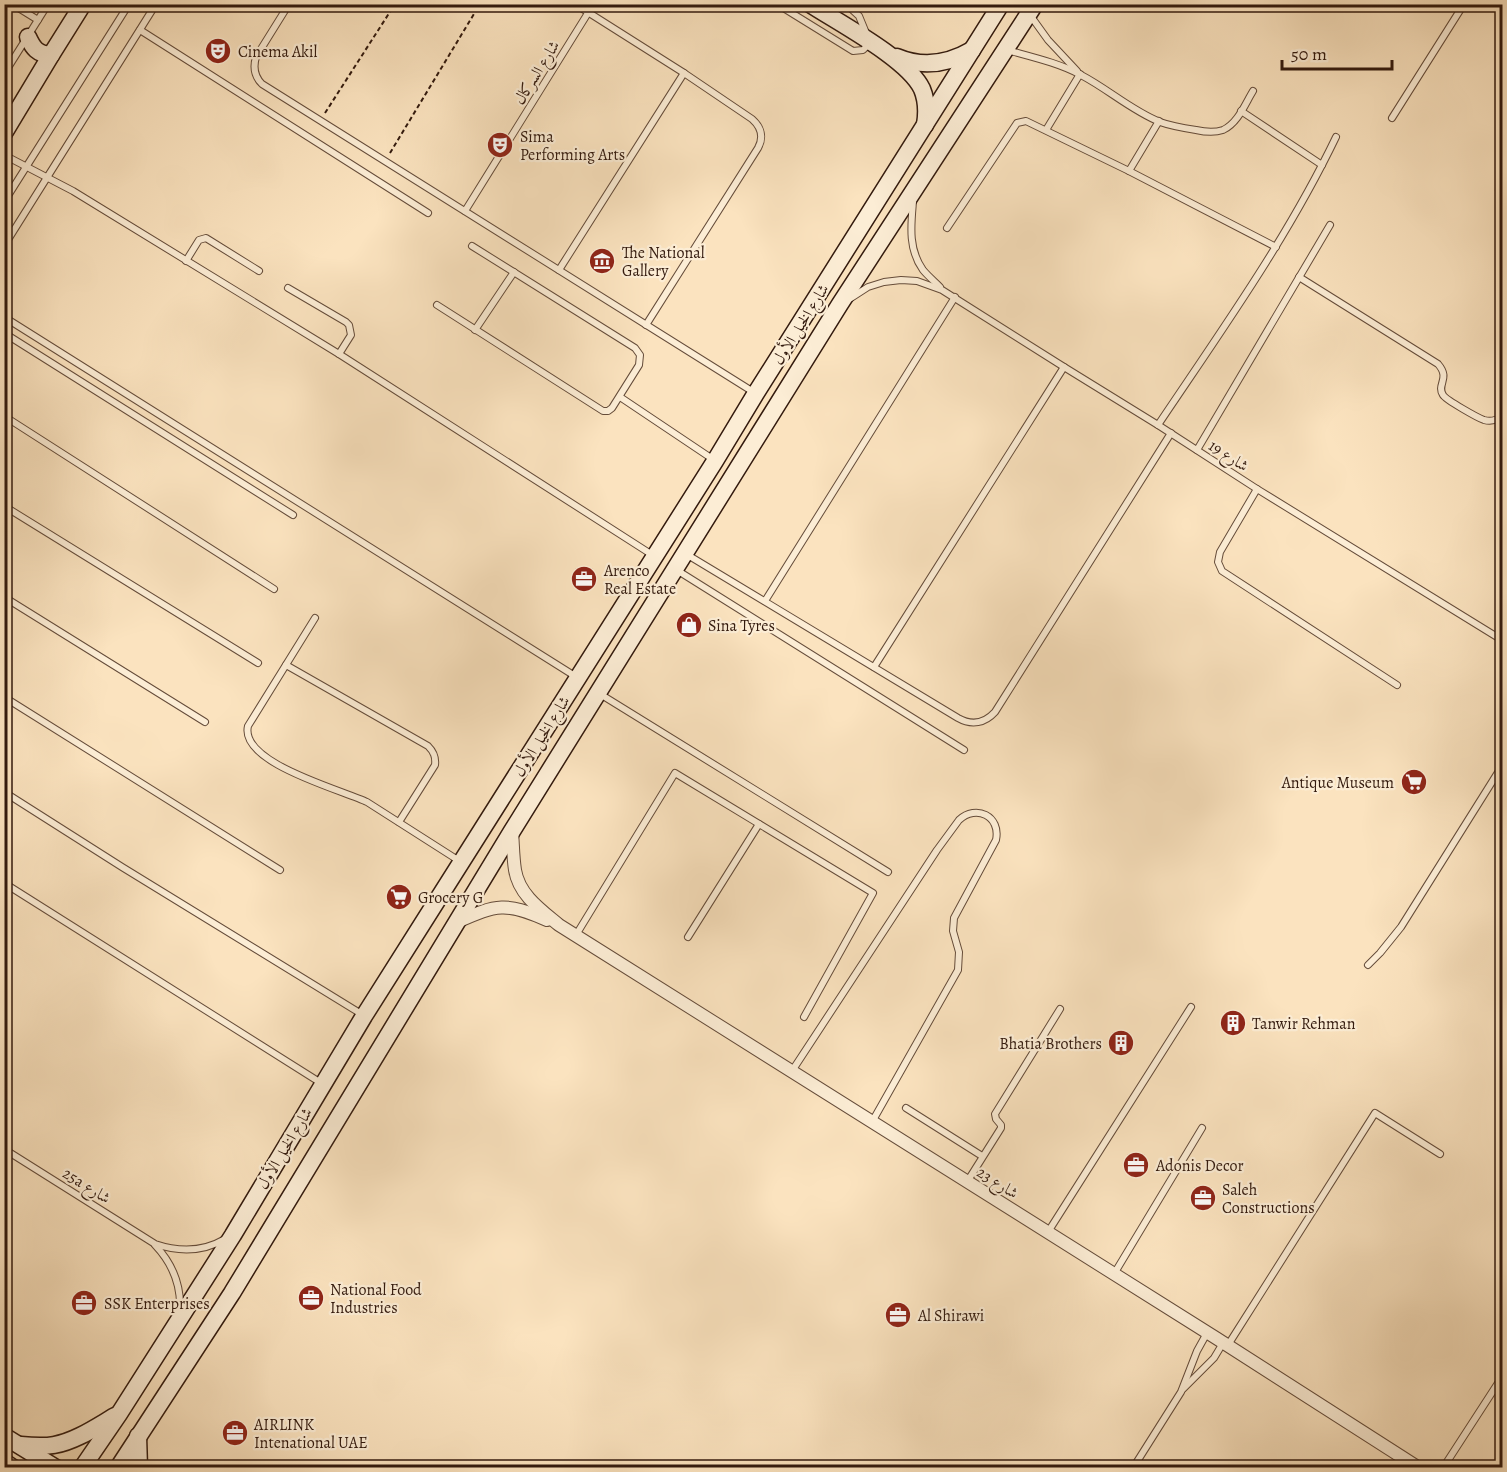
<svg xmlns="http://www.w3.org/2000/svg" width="1507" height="1472" viewBox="0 0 1507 1472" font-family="Alegreya,Amiri,serif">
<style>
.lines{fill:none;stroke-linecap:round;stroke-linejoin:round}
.lane-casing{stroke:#654c3a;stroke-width:8}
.street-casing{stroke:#654c3a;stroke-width:14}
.secondary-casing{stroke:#331a0e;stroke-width:19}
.path{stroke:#331a0e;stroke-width:2;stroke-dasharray:4.5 3;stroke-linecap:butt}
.lane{stroke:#fcedd5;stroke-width:6}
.street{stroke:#fcedd5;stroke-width:12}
.secondary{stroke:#fcedd5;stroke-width:16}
.labels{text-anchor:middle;stroke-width:4.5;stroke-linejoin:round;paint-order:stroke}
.poi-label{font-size:16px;fill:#331a0e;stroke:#fcedd5;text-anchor:start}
.street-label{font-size:16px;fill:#331a0e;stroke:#fcedd5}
</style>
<rect width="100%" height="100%" fill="#fbe3bf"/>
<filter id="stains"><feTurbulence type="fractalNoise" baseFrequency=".00333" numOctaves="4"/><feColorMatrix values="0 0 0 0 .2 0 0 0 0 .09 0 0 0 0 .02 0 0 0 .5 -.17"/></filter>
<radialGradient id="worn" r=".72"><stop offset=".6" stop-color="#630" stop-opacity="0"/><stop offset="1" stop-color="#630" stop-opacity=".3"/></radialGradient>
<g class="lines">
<!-- lane casing -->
<g class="lane-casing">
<g id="lane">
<polyline points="12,4 38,20"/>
<path d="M289,4L256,57C253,67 254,76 262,84L755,393"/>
<path d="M575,4L684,73L752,119C761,127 764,137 758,148L646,325"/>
<polyline points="777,4 853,51 863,50 869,44"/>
<polyline points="846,4 859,16 866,33"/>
<polyline points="1371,4 1379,7 1392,4"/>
<polyline points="1030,15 1048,40 1077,71"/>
<polyline points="140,30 428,213"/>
<path d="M1007,50C1032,57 1059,63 1081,75C1108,89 1132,111 1160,122C1171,126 1183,128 1196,130C1205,132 1214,133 1223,130C1238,123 1245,104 1253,91"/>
<polyline points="4,74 48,4"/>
<polyline points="1241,111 1322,165"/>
<polyline points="1392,118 1464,4"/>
<polyline points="1046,130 1080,74"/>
<polyline points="4,155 73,191 339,354 654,556"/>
<polyline points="1129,171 1159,121"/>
<polyline points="1499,190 1502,185"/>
<polyline points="4,202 129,4"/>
<path d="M913,202C911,225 908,249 923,270C928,276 934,281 940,287"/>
<polyline points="465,211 588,13"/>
<polyline points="947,228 1017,123 1026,121 1129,171 1276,247"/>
<polyline points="4,246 156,4"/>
<polyline points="186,261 199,240 206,238 259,271"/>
<polyline points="559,270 684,73"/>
<path d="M1299,277L1438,364C1451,379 1436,384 1443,395C1446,400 1478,418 1484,420C1491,422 1497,420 1502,416"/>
<polyline points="288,288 346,322 349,325 351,335 339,354"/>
<polyline points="851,298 868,287 884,282 901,280 917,281 942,290 1064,367 1158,425 1257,489 1502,640"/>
<polyline points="437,305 603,411 608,411 612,408 639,365 640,355 635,348 472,246"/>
<polyline points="4,317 578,678"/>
<polyline points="475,330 514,272"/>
<polyline points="4,333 293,515"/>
<polyline points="620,397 714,460"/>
<polyline points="4,416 274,589"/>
<path d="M1158,425C1221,331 1287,239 1336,137"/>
<polyline points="1197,450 1330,225"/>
<polyline points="1257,489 1220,552 1218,562 1222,571 1397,685"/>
<polyline points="4,506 258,663"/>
<path d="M686,554L958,718C972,726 985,723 995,712L1171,433"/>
<polyline points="675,569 964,750"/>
<polyline points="4,597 205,722"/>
<polyline points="765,601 955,297"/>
<path d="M315,618L248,726C239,763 342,790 367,802L461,862"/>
<path d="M286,665L428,746C434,752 436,757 435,765L399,822"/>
<polyline points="874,667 1064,367"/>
<polyline points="600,694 888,872"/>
<polyline points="4,697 280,870"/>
<polyline points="4,792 122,867 363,1015"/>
<polyline points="4,883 321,1083"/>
<polyline points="576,935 675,773 873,893 804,1017"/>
<polyline points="688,937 759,824"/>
<polyline points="1368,965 1380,953 1401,927 1502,766"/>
<path d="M792,1071L937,850L959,820C976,804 1001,816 996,840L954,918L953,931L959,952L958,970L872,1122"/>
<polyline points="906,1108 982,1156"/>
<path d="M4,1149L155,1244C179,1252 203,1252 225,1239"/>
<polyline points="967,1182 1001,1128 1001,1125 996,1119 995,1114 1060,1009"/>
<polyline points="1048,1232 1191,1007"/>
<path d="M155,1245C172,1263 181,1284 180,1309"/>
<polyline points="1114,1274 1202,1128"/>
<polyline points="1228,1345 1375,1113 1440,1154"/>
<polyline points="1183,1389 1214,1358 1223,1343"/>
<polyline points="1133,1468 1181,1392 1197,1351 1207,1333"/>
<polyline points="1443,1468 1502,1377"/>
</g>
</g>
<!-- street casing -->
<g class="street-casing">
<g id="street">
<path d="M512,831C513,844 513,857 515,870C519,895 541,910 559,925L1216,1338L1419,1468"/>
<path d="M457,922C497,904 506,902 547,920"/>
</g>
</g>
<!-- secondary casing -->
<g class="secondary-casing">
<g id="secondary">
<path d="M810,4C839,23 908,59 922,89C927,101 927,113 925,125"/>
<path d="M28,37C33,48 37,54 51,55"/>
<path d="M897,57C923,68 948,64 972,50"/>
<polyline points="4,133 51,55 83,4"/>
<polyline points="4,1436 56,1468"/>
<polyline points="138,1436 139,1468"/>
<path d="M20,1445C32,1446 43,1447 54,1445C76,1441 96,1427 115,1416"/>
<polyline points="4,1462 13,1468"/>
<polyline points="82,1468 119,1414 233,1235 364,1016 715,461 756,393 1001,4"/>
<polyline points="118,1468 232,1293 512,831 675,569 840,304 1035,4"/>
</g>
</g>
<!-- path -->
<g class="path">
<polyline points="325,113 395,4"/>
<polyline points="390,153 480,4"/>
</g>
<!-- lane -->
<use href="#lane" class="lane"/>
<!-- street -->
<use href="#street" class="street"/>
<!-- secondary -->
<use href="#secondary" class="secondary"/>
</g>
<!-- icons -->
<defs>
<g id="theatre-disc" transform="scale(1.35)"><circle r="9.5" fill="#8f2418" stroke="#fcedd5"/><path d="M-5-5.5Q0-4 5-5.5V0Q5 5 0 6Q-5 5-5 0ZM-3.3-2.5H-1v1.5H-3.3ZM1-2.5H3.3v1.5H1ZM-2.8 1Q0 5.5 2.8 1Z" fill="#fff"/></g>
<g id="museum-disc" transform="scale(1.35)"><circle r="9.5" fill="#8f2418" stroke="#fcedd5"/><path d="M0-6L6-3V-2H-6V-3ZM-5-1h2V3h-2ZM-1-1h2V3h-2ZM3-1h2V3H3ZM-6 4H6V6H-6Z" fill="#fff"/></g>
<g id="office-disc" transform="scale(1.35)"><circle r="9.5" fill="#8f2418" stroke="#fcedd5"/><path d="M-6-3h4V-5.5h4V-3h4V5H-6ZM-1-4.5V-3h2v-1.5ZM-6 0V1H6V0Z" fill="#fff"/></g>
<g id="shop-disc" transform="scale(1.35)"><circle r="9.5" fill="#8f2418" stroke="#fcedd5"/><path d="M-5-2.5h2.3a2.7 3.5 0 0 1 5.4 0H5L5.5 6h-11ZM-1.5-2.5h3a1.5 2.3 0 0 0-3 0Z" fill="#fff"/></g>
<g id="supermarket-disc" transform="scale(1.35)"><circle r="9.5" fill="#8f2418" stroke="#fcedd5"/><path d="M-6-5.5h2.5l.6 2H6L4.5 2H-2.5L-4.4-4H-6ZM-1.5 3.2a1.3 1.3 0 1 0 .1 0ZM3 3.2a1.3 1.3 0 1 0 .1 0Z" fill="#fff"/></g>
<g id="building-disc" transform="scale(1.35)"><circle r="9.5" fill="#8f2418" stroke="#fcedd5"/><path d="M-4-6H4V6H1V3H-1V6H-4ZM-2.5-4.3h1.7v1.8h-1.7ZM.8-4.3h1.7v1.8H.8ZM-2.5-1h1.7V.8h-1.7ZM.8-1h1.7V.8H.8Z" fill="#fff"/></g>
</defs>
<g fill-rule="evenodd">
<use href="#theatre-disc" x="218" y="51"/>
<use href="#theatre-disc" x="500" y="145"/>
<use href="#museum-disc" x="602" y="261"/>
<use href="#office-disc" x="584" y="579"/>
<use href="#shop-disc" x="689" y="625"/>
<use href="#supermarket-disc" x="1414" y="782"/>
<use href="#supermarket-disc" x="399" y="897"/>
<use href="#building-disc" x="1233" y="1023"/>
<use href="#building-disc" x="1121" y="1043"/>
<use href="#office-disc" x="1136" y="1165"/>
<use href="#office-disc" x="1203" y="1198"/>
<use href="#office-disc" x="311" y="1298"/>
<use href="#office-disc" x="84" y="1303"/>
<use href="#office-disc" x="898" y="1315"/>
<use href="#office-disc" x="235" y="1433"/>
</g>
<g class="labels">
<!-- poi labels -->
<g class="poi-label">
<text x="238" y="57">Cinema Akil</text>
<text x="520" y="142">Sima<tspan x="520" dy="18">Performing Arts</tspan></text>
<text x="622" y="258">The National<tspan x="622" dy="18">Gallery</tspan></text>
<text x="604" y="576">Arenco<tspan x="604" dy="18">Real Estate</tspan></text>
<text x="708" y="631">Sina Tyres</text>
<text x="1394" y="788" text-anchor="end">Antique Museum</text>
<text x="418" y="903">Grocery G</text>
<text x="1252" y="1029">Tanwir Rehman</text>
<text x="1102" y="1049" text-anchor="end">Bhatia Brothers</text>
<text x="1156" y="1171">Adonis Decor</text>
<text x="1222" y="1195">Saleh<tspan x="1222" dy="18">Constructions</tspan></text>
<text x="330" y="1295">National Food<tspan x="330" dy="18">Industries</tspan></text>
<text x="104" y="1309">SSK Enterprises</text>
<text x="918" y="1321">Al Shirawi</text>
<text x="254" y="1430">AIRLINK<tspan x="254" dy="18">Intenational UAE</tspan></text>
</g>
<!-- street labels -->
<g class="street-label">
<text transform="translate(536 72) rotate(-58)" y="6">شارع السركال</text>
<text transform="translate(800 324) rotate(-58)" y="6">شارع الخيل الأول</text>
<text transform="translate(1229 455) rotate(33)" y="6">شارع 19</text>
<text transform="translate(541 736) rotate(-58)" y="6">شارع الخيل الأول</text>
<text transform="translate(284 1148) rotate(-59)" y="6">شارع الخيل الأول</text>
<text transform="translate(998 1182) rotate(32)" y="6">شارع 23</text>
<text transform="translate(87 1185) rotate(32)" y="6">25a شارع</text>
</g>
</g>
<!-- margin -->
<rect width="1507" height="1472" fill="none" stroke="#fbe3bf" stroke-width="24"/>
<rect x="6" y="6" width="1495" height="1460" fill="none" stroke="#331a0e" stroke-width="3"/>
<rect x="12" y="12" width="1483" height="1448" fill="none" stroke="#331a0e" stroke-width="1.5"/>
<!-- scale -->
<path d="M1282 60v9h110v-9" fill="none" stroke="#331a0e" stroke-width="3"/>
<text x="1291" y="60" font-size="18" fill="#331a0e" stroke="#fcedd5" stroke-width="4.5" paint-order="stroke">50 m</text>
<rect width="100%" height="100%" filter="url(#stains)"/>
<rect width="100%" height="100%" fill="url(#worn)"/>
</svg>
